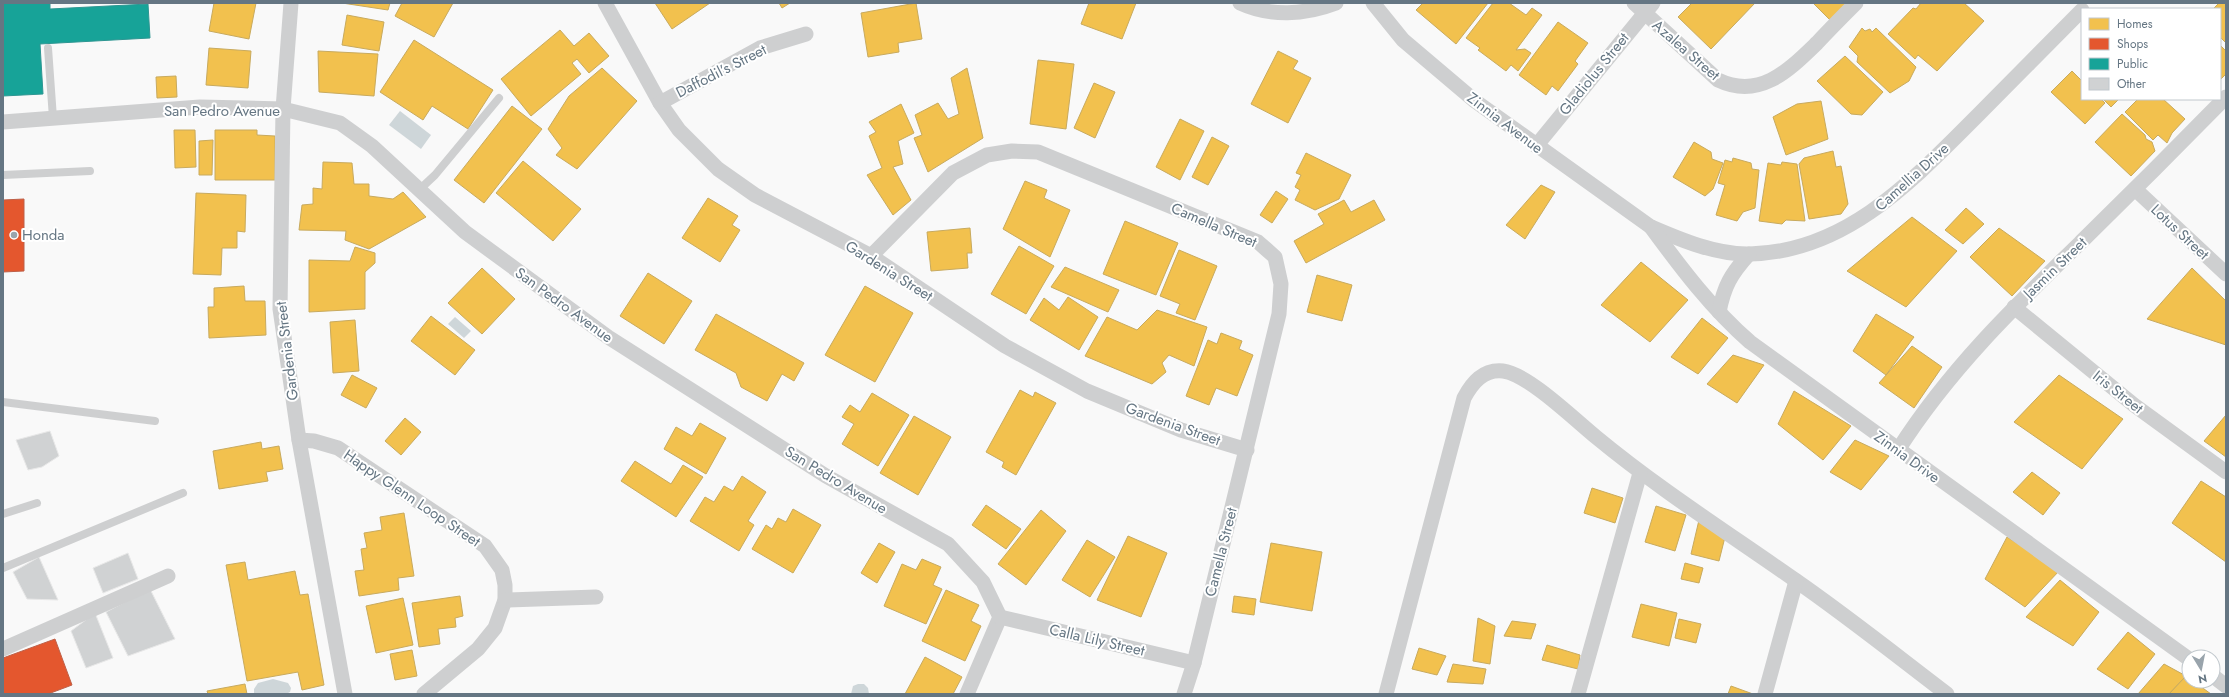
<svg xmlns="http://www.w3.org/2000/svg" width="2229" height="697" viewBox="0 0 2229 697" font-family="Jost,sans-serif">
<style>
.water{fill:#ced6d9}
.homes{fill:#f2c14e;stroke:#c8aa5e}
.shops{fill:#e4572e;stroke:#be6048}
.public{fill:#17a398;stroke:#2e9692}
.building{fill:#d0d2d3;stroke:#e8e8e8}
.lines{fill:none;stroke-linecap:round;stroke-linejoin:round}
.lane{stroke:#cecfd0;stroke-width:8}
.street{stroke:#cecfd0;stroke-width:15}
.poi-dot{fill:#99a4ac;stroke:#fff;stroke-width:1.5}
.labels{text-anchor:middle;stroke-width:4;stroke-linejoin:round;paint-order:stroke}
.street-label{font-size:15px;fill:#657683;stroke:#fff}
.poi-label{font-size:15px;fill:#657683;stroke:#fff;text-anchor:start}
</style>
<rect width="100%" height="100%" fill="#f9f9f9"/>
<!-- water -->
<g class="water">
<polygon points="400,111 431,135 421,149 389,125"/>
<polygon points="455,317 471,331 464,338 448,324"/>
<polygon points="273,679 288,683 291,688 290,692 286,694 254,694 254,689 258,683"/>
<polygon points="858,684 864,684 868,688 869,694 851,694 853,686"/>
</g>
<!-- homes -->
<g class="homes">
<polygon points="214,3 256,3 249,39 209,31"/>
<polygon points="342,3 390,3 388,10"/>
<polygon points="402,3 453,3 434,37 395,16"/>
<polygon points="655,3 710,3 672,29"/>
<polygon points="779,3 790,3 782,8"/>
<polygon points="916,3 922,39 898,43 899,52 868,57 861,13"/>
<polygon points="1089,3 1136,3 1122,39 1081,24"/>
<polygon points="1423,3 1488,3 1456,44 1416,10"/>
<polygon points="1493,3 1509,3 1526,15 1532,8 1542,15 1516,50 1525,49 1531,53 1518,71 1511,65 1506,71 1478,50 1480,48 1466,38"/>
<polygon points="1692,3 1755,3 1711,49 1678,17"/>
<polygon points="1813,3 1852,3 1832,22"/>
<polygon points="1921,3 1964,3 1984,21 1937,71 1918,55 1915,59 1888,34 1913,8 1916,9"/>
<polygon points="2219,3 2226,3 2226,43 2220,37 2220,9 2213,9"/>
<polygon points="347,15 384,22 379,51 342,45"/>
<polygon points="1558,22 1588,43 1575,61 1578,64 1558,91 1552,86 1546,95 1519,75"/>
<polygon points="1862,28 1865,31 1870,29 1872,32 1876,28 1916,67 1909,81 1890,93 1857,62 1858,56 1849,47"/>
<polygon points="560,30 574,46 589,33 609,56 589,73 577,59 572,63 581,74 531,116 501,79"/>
<polygon points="414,40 493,90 468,129 432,106 423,120 380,92"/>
<polygon points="2220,45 2226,51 2226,74 2220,80"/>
<polygon points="209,48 251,51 248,88 206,85"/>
<polygon points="318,51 378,54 374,96 319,92"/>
<polygon points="1278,51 1298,61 1293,69 1311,78 1288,123 1251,104"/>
<polygon points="1845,56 1883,92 1862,115 1851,114 1817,81"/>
<polygon points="1038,60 1074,64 1066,129 1030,124"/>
<polygon points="602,68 637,101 577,169 556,155 562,148 548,129 569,96"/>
<polygon points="967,68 983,138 928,172 914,138 922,135 915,115 938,103 948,119 959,114 951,78"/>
<polygon points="2072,71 2082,81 2082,99 2101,99 2105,103 2085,124 2051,92"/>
<polygon points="176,76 177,97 157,98 156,77"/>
<polygon points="1094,83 1115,92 1095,138 1074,128"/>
<polygon points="2103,99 2119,99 2111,107"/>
<polygon points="2138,99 2163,99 2185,119 2172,133 2167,143 2158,135 2153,140 2125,112"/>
<polygon points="1821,101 1828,139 1786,155 1773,117 1797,104"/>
<polygon points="901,104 914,133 898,141 903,164 893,167 911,200 893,215 867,175 882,168 869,136 876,132 869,122"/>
<polygon points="512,106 542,129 484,203 454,180"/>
<polygon points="2122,114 2145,135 2146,139 2152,142 2155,151 2131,176 2095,142"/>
<polygon points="1180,119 1204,131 1180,180 1156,167"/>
<polygon points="174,130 195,130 196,167 175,168"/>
<polygon points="215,130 257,130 257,135 275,136 275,180 215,180"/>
<polygon points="1212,137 1229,146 1208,185 1192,177"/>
<polygon points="213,140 212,175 199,175 199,141"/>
<polygon points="1694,142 1711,152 1712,159 1723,163 1713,189 1705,196 1673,177"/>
<polygon points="1833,151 1836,167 1841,166 1848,204 1841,214 1809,219 1799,164 1804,158"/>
<polygon points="1306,153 1351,175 1339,199 1315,210 1295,200 1300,190 1295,187 1301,175 1296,173"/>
<polygon points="1733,158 1751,163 1752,169 1759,170 1755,208 1743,212 1737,221 1716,215 1725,185 1718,183 1725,160 1732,162"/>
<polygon points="523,161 581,209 553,241 496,193"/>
<polygon points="323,162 352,163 354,184 369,184 369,196 393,199 403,192 426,217 369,249 345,240 346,231 299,230 302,205 313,204 313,188 322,189"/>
<polygon points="1782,162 1797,164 1805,221 1786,220 1782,224 1759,221 1768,163 1781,165"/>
<polygon points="1025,181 1047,190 1044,198 1070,210 1050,257 1003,229"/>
<polygon points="1541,185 1555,192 1525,239 1506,225"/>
<polygon points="1276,191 1288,199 1272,223 1260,215"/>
<polygon points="196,193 246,195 245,232 237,231 237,248 222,248 221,275 193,274"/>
<polygon points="708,198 738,216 732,225 740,230 720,262 682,238"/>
<polygon points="1344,200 1351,212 1374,200 1385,220 1306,263 1294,241 1324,224 1318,214"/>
<polygon points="1966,208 1984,224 1963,244 1945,230"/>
<polygon points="1912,217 1957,251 1906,307 1847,271"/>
<polygon points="1125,221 1178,243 1156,295 1103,274"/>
<polygon points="970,228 972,253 967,253 968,268 931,271 927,232"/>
<polygon points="1999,228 2045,261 2012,296 1970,257"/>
<polygon points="1019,246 1054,266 1026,314 991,294"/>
<polygon points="355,247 375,253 375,263 365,272 365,309 309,312 309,260 350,261"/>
<polygon points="1179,250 1217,266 1195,320 1176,313 1180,304 1160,296"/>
<polygon points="1641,262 1688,300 1650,342 1601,305"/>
<polygon points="1065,267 1119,290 1108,312 1051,287"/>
<polygon points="482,268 515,299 482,334 448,303"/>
<polygon points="2192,268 2226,301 2226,345 2147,319"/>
<polygon points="648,273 692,301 664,344 620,316"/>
<polygon points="1317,275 1352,285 1342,321 1307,312"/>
<polygon points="244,286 245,301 265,301 266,335 209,338 208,307 214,307 214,288"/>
<polygon points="865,286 913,313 875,382 825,355"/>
<polygon points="1068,297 1098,317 1079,350 1030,320 1044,298 1059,310"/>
<polygon points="1157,310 1207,327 1194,366 1169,355 1162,363 1166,372 1152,384 1085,356 1107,317 1137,330"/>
<polygon points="716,314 804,363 794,381 782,374 767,401 741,387 736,373 695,350"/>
<polygon points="1876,314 1914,337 1886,375 1853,351"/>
<polygon points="431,316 475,350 455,375 411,341"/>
<polygon points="1702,318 1728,338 1698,374 1671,357"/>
<polygon points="355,320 359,371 333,373 330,322"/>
<polygon points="1221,333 1242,341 1239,349 1253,355 1237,396 1216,388 1209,405 1186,396 1208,340 1217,344"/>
<polygon points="1912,346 1942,367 1914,408 1879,383"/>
<polygon points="1733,355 1764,365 1737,403 1707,384"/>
<polygon points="352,375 377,388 366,408 341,395"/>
<polygon points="2059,375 2123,419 2082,469 2014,422"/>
<polygon points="1020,390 1033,397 1035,392 1056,403 1016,475 1002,467 1004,462 986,452"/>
<polygon points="1794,391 1851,426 1823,460 1778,424"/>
<polygon points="872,393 909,415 878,466 842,444 854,424 842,417 850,405 860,412"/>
<polygon points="2226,415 2226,457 2204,441"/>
<polygon points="914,416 951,437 918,495 880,473"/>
<polygon points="405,418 421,432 401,455 385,441"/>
<polygon points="700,423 726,438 706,474 664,449 676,427 692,436"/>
<polygon points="1855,440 1889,456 1861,490 1830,472"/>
<polygon points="261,442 262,449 279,446 283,469 266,472 268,481 219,489 213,451"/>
<polygon points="635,461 671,484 683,465 703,477 676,517 621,481"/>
<polygon points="2032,472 2060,493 2043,515 2013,492"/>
<polygon points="742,476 766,492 748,521 754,525 739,551 690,521 705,497 714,502 724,486 733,491"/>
<polygon points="2201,481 2226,497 2226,562 2172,523"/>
<polygon points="1592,488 1623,498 1615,523 1584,513"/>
<polygon points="986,505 1021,529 1006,549 972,525"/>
<polygon points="1656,506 1686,515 1675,551 1645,542"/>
<polygon points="793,509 821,525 793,573 752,549 766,525 772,529 778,518 786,522"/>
<polygon points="1041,510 1066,531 1026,585 998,564"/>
<polygon points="404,513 414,576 398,578 399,590 359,596 355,571 364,570 361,549 367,548 364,533 382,530 380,517"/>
<polygon points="1699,520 1725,537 1719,561 1691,554"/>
<polygon points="1128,536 1167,553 1141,617 1097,600"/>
<polygon points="2007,537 2060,570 2025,607 1985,579"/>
<polygon points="1087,540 1115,557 1090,597 1062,580"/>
<polygon points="879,543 895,552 877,583 861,573"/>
<polygon points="1271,543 1322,552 1312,611 1260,602"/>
<polygon points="922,559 941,567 933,585 942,589 926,624 884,606 902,564 916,570"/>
<polygon points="245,562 248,580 295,571 300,595 308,594 324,685 302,690 298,672 247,681 226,565"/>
<polygon points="1685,563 1703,568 1699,583 1681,579"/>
<polygon points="2060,580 2099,612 2073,646 2026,617"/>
<polygon points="946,590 979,605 971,621 981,626 965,661 922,641"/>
<polygon points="460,596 463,616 455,618 456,627 438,629 440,644 419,647 412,603"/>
<polygon points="1234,596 1256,599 1254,615 1232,612"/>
<polygon points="403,598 413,645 376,653 366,606"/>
<polygon points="1641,604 1677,613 1669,646 1632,637"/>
<polygon points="1478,618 1495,626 1490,664 1473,661"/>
<polygon points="1679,619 1701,624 1696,643 1675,638"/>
<polygon points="1512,621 1536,624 1531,639 1504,636"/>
<polygon points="2128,632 2155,654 2128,689 2097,669"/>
<polygon points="1547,645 1580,655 1578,669 1542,660"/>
<polygon points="1419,648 1446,656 1437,675 1412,669"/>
<polygon points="412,650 417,676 395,680 390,654"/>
<polygon points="925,657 962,677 953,694 905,694"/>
<polygon points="1453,664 1486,669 1483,684 1447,682"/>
<polygon points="2164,664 2186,676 2169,694 2138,694"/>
<polygon points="2186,676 2189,678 2189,681 2193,681 2211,694 2169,694"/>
<polygon points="245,684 247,694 208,694 207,691"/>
<polygon points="1731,686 1753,694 1728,694"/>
</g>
<!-- shops -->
<g class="shops">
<polygon points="24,199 24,271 3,272 3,200"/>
<polygon points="55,639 72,685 48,694 3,694 3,658"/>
</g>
<!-- public -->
<polygon class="public" points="3,3 50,3 50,9 148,4 150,38 40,44 43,94 3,96"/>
<!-- building -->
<g class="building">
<polygon points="50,431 59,456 42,467 28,470 16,440"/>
<polygon points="128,553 138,579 103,593 93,568"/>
<polygon points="39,557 58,600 27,599 13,572"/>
<polygon points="150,589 175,639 128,656 106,612"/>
<polygon points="95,613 113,658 86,668 71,631"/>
</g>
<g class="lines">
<!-- lane -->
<g class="lane">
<polyline points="48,48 53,118"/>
<polyline points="3,175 90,171"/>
<polyline points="419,190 435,175 499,98"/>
<polyline points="3,402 155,421"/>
<polyline points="3,514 37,503"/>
<polyline points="3,568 183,493"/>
</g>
<!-- street -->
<g class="street">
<polyline points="291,3 283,109 280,309 299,440 345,694"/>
<polyline points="605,3 660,103 679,130 718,169 755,195 871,256 1005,346 1087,391 1181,430 1247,450"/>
<path d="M1240,3C1270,17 1305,15 1336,3"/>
<path d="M1373,3L1403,40L1475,101L1651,227C1681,240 1717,255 1750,254C1847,252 1914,179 1978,115C2013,80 2047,45 2082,10"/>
<path d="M1634,3L1718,80C1760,100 1789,70 1817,43C1830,29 1843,16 1856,3"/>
<polyline points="660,103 760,48 806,34"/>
<polyline points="3,122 200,107 283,109 340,123 372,146 465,232 608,337 826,476 948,544 983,582 1000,617 967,694"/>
<polyline points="1536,146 1653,3"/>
<polyline points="2135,189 2226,274"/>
<path d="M1651,227C1681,268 1712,309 1750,342L2189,659"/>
<polyline points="871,256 953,173 987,155 1012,151 1038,152 1258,242 1275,257 1281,284 1279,314 1194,663 1184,694"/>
<polyline points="2014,307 2134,405 2226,472"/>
<path d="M1719,312C1724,286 1731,274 1749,254"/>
<polyline points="299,440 314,441 338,448 485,546 502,570 505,585 505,600 495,628 478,649 424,694"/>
<path d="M1898,450C1949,370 2013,308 2081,242C2130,194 2178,146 2226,97"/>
<polyline points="505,600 596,597"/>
<polyline points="1000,617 1194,663"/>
<polyline points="3,649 168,576"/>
<polyline points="2213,676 2226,686"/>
<path d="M1386,694L1464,398C1472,383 1483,369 1503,371C1528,374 1575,420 1596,437C1659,489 1728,533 1795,580C1847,616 1897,656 1947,694"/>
<polyline points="1578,694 1640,473"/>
<polyline points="1765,694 1796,581"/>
</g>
</g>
<!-- markers -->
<circle class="poi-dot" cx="14" cy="235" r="4"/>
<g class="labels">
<!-- street labels -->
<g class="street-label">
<text transform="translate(1686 50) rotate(41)" y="5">Azalea Street</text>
<text transform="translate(721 71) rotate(-27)" y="5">Daffodil’s Street</text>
<text transform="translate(1594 74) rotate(-51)" y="5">Gladiolus Street</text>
<text x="222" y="116">San Pedro Avenue</text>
<text transform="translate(1505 123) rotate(37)" y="5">Zinnia Avenue</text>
<text transform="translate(1912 177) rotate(-42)" y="5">Camellia Drive</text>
<text transform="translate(1214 225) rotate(23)" y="5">Camella Street</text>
<text transform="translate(2180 232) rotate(43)" y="5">Lotus Street</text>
<text transform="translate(2055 268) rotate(-44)" y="5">Jasmin Street</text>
<text transform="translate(889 271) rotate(32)" y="5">Gardenia Street</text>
<text transform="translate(564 305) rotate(36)" y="5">San Pedro Avenue</text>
<text transform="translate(287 351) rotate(-97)" y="5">Gardenia Street</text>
<text transform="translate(2118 392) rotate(38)" y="5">Iris Street</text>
<text transform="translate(1173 424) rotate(20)" y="5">Gardenia Street</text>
<text transform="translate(1907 457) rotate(36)" y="5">Zinnia Drive</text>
<text transform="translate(836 480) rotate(31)" y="5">San Pedro Avenue</text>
<text transform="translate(412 498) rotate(34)" y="5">Happy Glenn Loop Street</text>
<text transform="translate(1221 552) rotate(-76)" y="5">Camella Street</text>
<text transform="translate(1097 640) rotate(13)" y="5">Calla Lily Street</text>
</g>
<!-- poi labels -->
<g class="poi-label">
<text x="22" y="240">Honda</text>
</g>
</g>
<!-- border -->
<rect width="2229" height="697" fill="none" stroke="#657683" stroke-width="8"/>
<!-- legend -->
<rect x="2081" y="8" width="140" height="92" fill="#ffffff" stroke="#c1c8cd"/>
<rect x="2089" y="18" width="20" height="12" fill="#f2c14e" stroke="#c1c8cd"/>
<text x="2117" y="28" font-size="12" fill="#657683">Homes</text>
<rect x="2089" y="38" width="20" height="12" fill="#e4572e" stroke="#c1c8cd"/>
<text x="2117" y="48" font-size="12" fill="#657683">Shops</text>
<rect x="2089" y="58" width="20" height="12" fill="#17a398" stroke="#c1c8cd"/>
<text x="2117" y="68" font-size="12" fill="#657683">Public</text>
<rect x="2089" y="78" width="20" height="12" fill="#d0d2d3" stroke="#c1c8cd"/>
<text x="2117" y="88" font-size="12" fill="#657683">Other</text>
<!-- north arrow -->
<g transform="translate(2201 669) rotate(170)"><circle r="19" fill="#ffffff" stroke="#c1c8cd"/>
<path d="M0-3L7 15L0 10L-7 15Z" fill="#99a4ac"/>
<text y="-6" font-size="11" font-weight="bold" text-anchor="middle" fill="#657683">N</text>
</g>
</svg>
